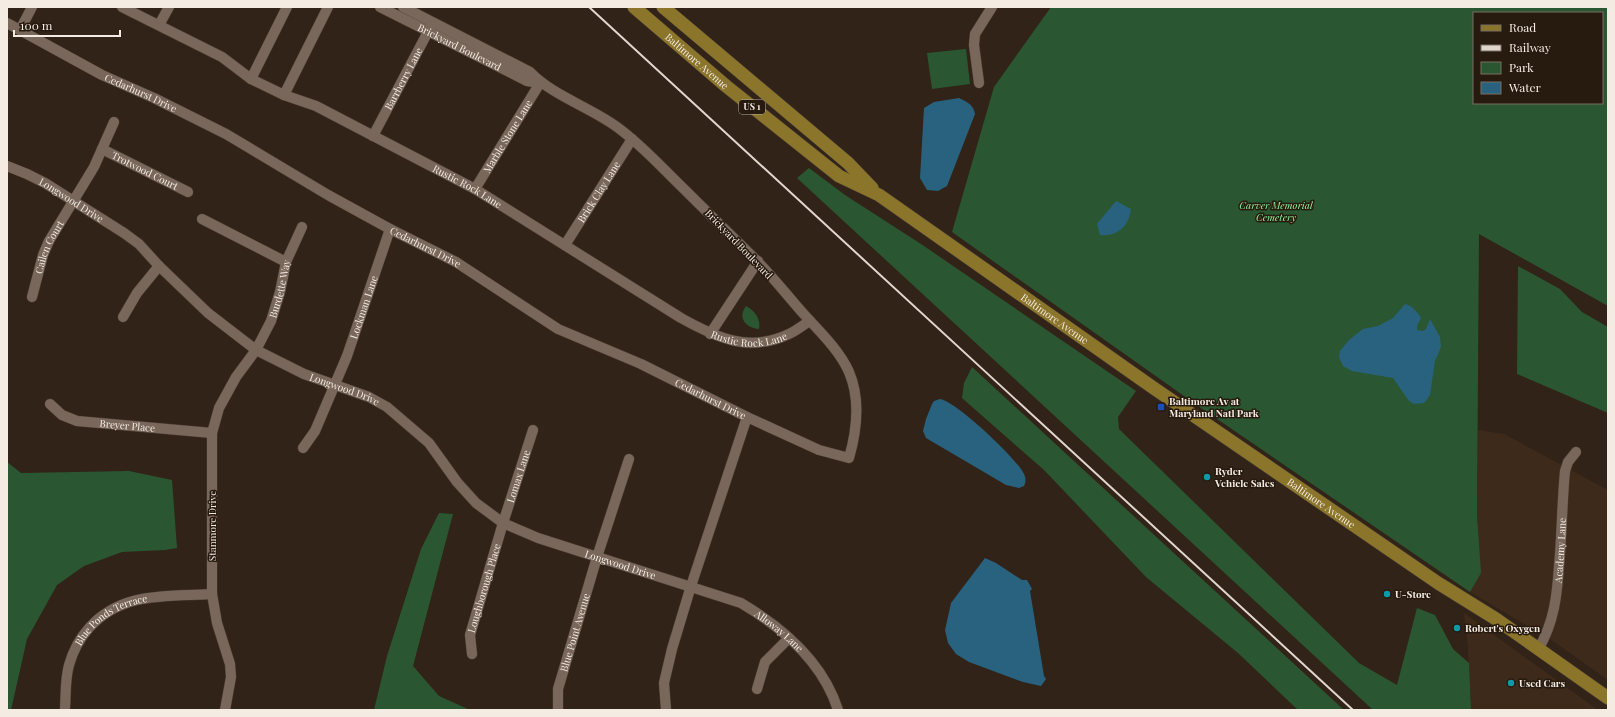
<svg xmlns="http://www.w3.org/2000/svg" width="1615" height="717" viewBox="0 0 1615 717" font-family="'Playfair Display',serif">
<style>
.built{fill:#3e2a1a}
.green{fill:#2a5731;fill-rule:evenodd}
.water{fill:#29627e}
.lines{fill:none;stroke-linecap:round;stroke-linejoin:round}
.minor-casing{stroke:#493d34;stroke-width:11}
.major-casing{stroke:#493d34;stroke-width:14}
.minor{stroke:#78675a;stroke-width:10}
.major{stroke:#8b752b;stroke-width:13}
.rail{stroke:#e0d6ce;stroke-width:2}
.transit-dot{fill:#1a4fb4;stroke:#271a0e;stroke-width:1.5}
.culture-dot{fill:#0f9aa8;stroke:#271a0e;stroke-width:1.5}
.labels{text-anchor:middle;stroke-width:3;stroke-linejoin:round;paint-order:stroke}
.shield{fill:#271a0e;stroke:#b6aca3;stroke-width:1}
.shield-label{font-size:9px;font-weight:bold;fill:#f4ebe3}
.street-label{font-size:10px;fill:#f4ebe3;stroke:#271a0e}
.park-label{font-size:10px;font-style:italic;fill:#8ef59e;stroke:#271a0e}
.poi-label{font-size:10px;font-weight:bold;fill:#f4ebe3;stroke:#271a0e;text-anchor:start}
</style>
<rect width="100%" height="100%" fill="#312318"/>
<!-- built -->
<g class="built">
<polygon points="1478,430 1504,434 1608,490 1608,680 1553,641 1470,592 1480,573 1477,515"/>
<polygon points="1464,613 1598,710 1471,710 1468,646"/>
</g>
<!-- green -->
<g class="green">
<path d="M1051,7H1608V306L1479,234L1477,515L1481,573L1470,592L1201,408L952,232L994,87ZM1474,13H1602V103H1474Z"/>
<polygon points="966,49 970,84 932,89 927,53"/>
<polygon points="809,168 845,195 921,244 1136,391 1118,417 1119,429 1359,663 1397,685 1417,608 1435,615 1453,649 1469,663 1471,710 1373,710 797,178"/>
<polygon points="1518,266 1560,289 1582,312 1608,327 1608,413 1517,374"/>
<path d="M746,306C755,311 761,319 759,329C746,328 737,318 746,306Z"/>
<polygon points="972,367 1344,710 1298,710 1238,653 1146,577 1044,470 962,398 964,383"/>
<polygon points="7,462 21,473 129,471 172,480 177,548 165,550 122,552 84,566 57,585 27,639 11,710 7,710"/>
<polygon points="439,513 453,514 413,666 439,696 470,710 374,710 387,656 421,549"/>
</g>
<!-- water -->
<g class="water">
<path d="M959,98C967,102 973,104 975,114L947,186L938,191L927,190L920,178L924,108L934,102Z"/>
<path d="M1116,201L1131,209C1129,226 1117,237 1100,235L1097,224Z"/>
<path d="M1405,304C1411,305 1418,312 1421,318L1417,326V330L1423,331L1426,329L1430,319L1440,337L1441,347L1435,361L1430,395L1424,403L1414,404L1409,401L1393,378L1352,371L1343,366L1339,357L1340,351L1349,340L1363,329L1378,326L1393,318Z"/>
<path d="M940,399C956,401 1017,459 1024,474C1026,478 1026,482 1024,486L1019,488L1006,485L926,438L923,431L926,419L932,404L934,401Z"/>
<polygon points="985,558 996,563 1022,580 1027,580 1032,589 1030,591 1044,676 1046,679 1041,686 1023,682 969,662 956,654 948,643 945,630 951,603"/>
</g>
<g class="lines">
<!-- minor casing -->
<g class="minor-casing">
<g id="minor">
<path id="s1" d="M122,7L222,57L251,79L284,95L316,106L475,189L681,318C717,338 749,353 789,334C796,331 803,325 810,321"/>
<path id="s2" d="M380,7L527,81L540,83"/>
<path id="s3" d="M7,23L102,75L154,98L226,134L328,195L390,229L456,262L558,329L641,364L747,417L819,450L849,458C857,430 861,400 849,372C839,349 817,329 801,311C786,294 772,276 757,261C733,237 709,214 686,191C663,169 642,145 617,127C590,107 553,96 530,72L403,7"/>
<polyline points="159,25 169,7"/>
<polyline points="20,30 32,7"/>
<polyline points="251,79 287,7"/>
<polyline points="979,83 974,45 975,34 992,7"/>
<polyline points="284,95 328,7"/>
<path id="s4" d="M373,136L431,26"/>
<path id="s5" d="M102,149L188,192"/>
<path id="s6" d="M7,166L27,174L45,183L124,233L139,244L159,266L208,313L256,350L304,374L369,397L387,407L429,443L457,482L476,503L503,523L538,538L741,603C783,628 823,662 838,710"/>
<path id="s7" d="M475,189L540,83"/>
<polyline points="202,219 286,262"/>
<path id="s8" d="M565,245L632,139"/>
<path id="s9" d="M32,297L43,255L49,241L94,167L114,122"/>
<polyline points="123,317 137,293 159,266"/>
<polyline points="710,334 758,261"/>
<path id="s10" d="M50,404L62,415L77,421L212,433"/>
<path id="s11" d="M303,448L315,431L347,356L390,229"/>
<path id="s12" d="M1539,648C1554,622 1557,596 1559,566C1562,534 1562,502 1565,471L1568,462L1576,452"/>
<path id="s13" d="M472,654L470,635L503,523L533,430"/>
<polyline points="757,689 765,662 789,638"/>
<path id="s14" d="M65,708C66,694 65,679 69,665C73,651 79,639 89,628C122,591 167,597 212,594"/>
<path id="s15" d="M225,710L231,677L230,664L217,623L212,594V433L219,408L236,377L256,350L271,321L280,292L286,262L302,227"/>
<path id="s16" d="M558,710V689L597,557L629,459"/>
<polyline points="666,710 664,683 672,649 691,586 747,417"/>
</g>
</g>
<!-- major casing -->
<g class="major-casing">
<g id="major">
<path id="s17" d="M634,7L726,86L839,176L879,195L1155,389L1438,583L1496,619L1608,698"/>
<polyline points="663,7 848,163 872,188"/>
</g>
</g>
<!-- minor -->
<use href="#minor" class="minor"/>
<!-- major -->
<use href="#major" class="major"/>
<!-- rail -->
<polyline class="rail" points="589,7 1353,710"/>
</g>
<!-- markers -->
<rect class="transit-dot" x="1157" y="403" width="8" height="8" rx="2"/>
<g class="culture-dot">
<circle cx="1207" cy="477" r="4"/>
<circle cx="1387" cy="594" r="4"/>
<circle cx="1457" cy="628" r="4"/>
<circle cx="1511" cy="683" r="4"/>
</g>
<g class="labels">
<!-- shield labels -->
<rect class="shield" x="739" y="100" width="26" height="14" rx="3"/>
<g class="shield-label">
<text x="752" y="110">US 1</text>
</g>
<!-- street labels -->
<g class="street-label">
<text dy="4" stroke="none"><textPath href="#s2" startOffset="89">Brickyard Boulevard</textPath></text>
<text dy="4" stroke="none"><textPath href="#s17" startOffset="83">Baltimore Avenue</textPath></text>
<text dy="4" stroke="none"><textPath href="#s4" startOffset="65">Barrberry Lane</textPath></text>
<text dy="4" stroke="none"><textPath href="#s3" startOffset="151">Cedarhurst Drive</textPath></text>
<text dy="4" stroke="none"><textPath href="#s7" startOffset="62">Marble Stone Lane</textPath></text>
<text dy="4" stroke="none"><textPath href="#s5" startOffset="48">Trotwood Court</textPath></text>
<text dy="4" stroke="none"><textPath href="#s1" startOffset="390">Rustic Rock Lane</textPath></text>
<text dy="4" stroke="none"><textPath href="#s8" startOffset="63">Brick Clay Lane</textPath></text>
<text dy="4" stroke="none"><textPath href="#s6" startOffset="73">Longwood Drive</textPath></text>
<text transform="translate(739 244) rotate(46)" y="4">Brickyard Boulevard</text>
<text dy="4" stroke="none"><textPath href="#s3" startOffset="475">Cedarhurst Drive</textPath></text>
<text dy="4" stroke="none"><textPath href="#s9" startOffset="53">Cailen Court</textPath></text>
<text dy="4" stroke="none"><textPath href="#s15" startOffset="441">Burdette Way</textPath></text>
<text dy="4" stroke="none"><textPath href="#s11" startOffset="154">Lockman Lane</textPath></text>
<text dy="4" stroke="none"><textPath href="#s17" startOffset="525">Baltimore Avenue</textPath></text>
<text dy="4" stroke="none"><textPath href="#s1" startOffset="714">Rustic Rock Lane</textPath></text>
<text dy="4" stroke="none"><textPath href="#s6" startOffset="409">Longwood Drive</textPath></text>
<text dy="4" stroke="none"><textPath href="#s3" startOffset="799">Cedarhurst Drive</textPath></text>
<text dy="4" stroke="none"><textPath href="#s10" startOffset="83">Breyer Place</textPath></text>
<text dy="4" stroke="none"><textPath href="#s13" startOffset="185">Lomax Lane</textPath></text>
<text dy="4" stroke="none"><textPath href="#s17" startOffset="849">Baltimore Avenue</textPath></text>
<text transform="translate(212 526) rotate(-90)" y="4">Stanmore Drive</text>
<text dy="4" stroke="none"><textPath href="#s12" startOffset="101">Academy Lane</textPath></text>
<text dy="4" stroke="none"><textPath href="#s6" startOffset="745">Longwood Drive</textPath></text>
<text dy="4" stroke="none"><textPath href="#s13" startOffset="68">Loughborough Place</textPath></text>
<text dy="4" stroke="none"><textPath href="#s14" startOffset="109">Blue Ponds Terrace</textPath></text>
<text dy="4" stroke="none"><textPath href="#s6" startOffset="919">Alloway Lane</textPath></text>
<text dy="4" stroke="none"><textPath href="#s16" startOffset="80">Blue Point Avenue</textPath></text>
</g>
<!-- park labels -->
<g class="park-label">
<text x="1276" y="209">Carver Memorial<tspan x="1276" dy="12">Cemetery</tspan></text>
</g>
<!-- poi labels -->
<g class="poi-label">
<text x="1169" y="405">Baltimore Av at<tspan x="1169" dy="12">Maryland Natl Park</tspan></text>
<text x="1215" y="475">Ryder<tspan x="1215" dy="12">Vehicle Sales</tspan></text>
<text x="1395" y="598">U-Store</text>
<text x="1465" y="632">Robert's Oxygen</text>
<text x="1519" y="687">Used Cars</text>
</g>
</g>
<!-- border -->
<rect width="1615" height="717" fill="none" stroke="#f4ebe3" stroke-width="16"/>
<!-- legend -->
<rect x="1473" y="12" width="130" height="92" fill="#271a0e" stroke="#796e63"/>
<rect x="1481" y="25" width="20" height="6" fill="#8b752b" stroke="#796e63"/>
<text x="1509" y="32" font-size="12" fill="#f4ebe3">Road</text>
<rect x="1481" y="45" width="20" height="6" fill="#e0d6ce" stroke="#796e63"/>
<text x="1509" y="52" font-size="12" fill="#f4ebe3">Railway</text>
<rect x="1481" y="62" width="20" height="12" fill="#2a5731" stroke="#796e63"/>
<text x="1509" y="72" font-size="12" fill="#f4ebe3">Park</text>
<rect x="1481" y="82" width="20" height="12" fill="#29627e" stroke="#796e63"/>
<text x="1509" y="92" font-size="12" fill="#f4ebe3">Water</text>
<!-- scale -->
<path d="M14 30v6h106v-6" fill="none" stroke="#f4ebe3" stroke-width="2"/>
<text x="20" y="30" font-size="12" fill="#f4ebe3" stroke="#271a0e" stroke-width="3" paint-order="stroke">100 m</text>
</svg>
